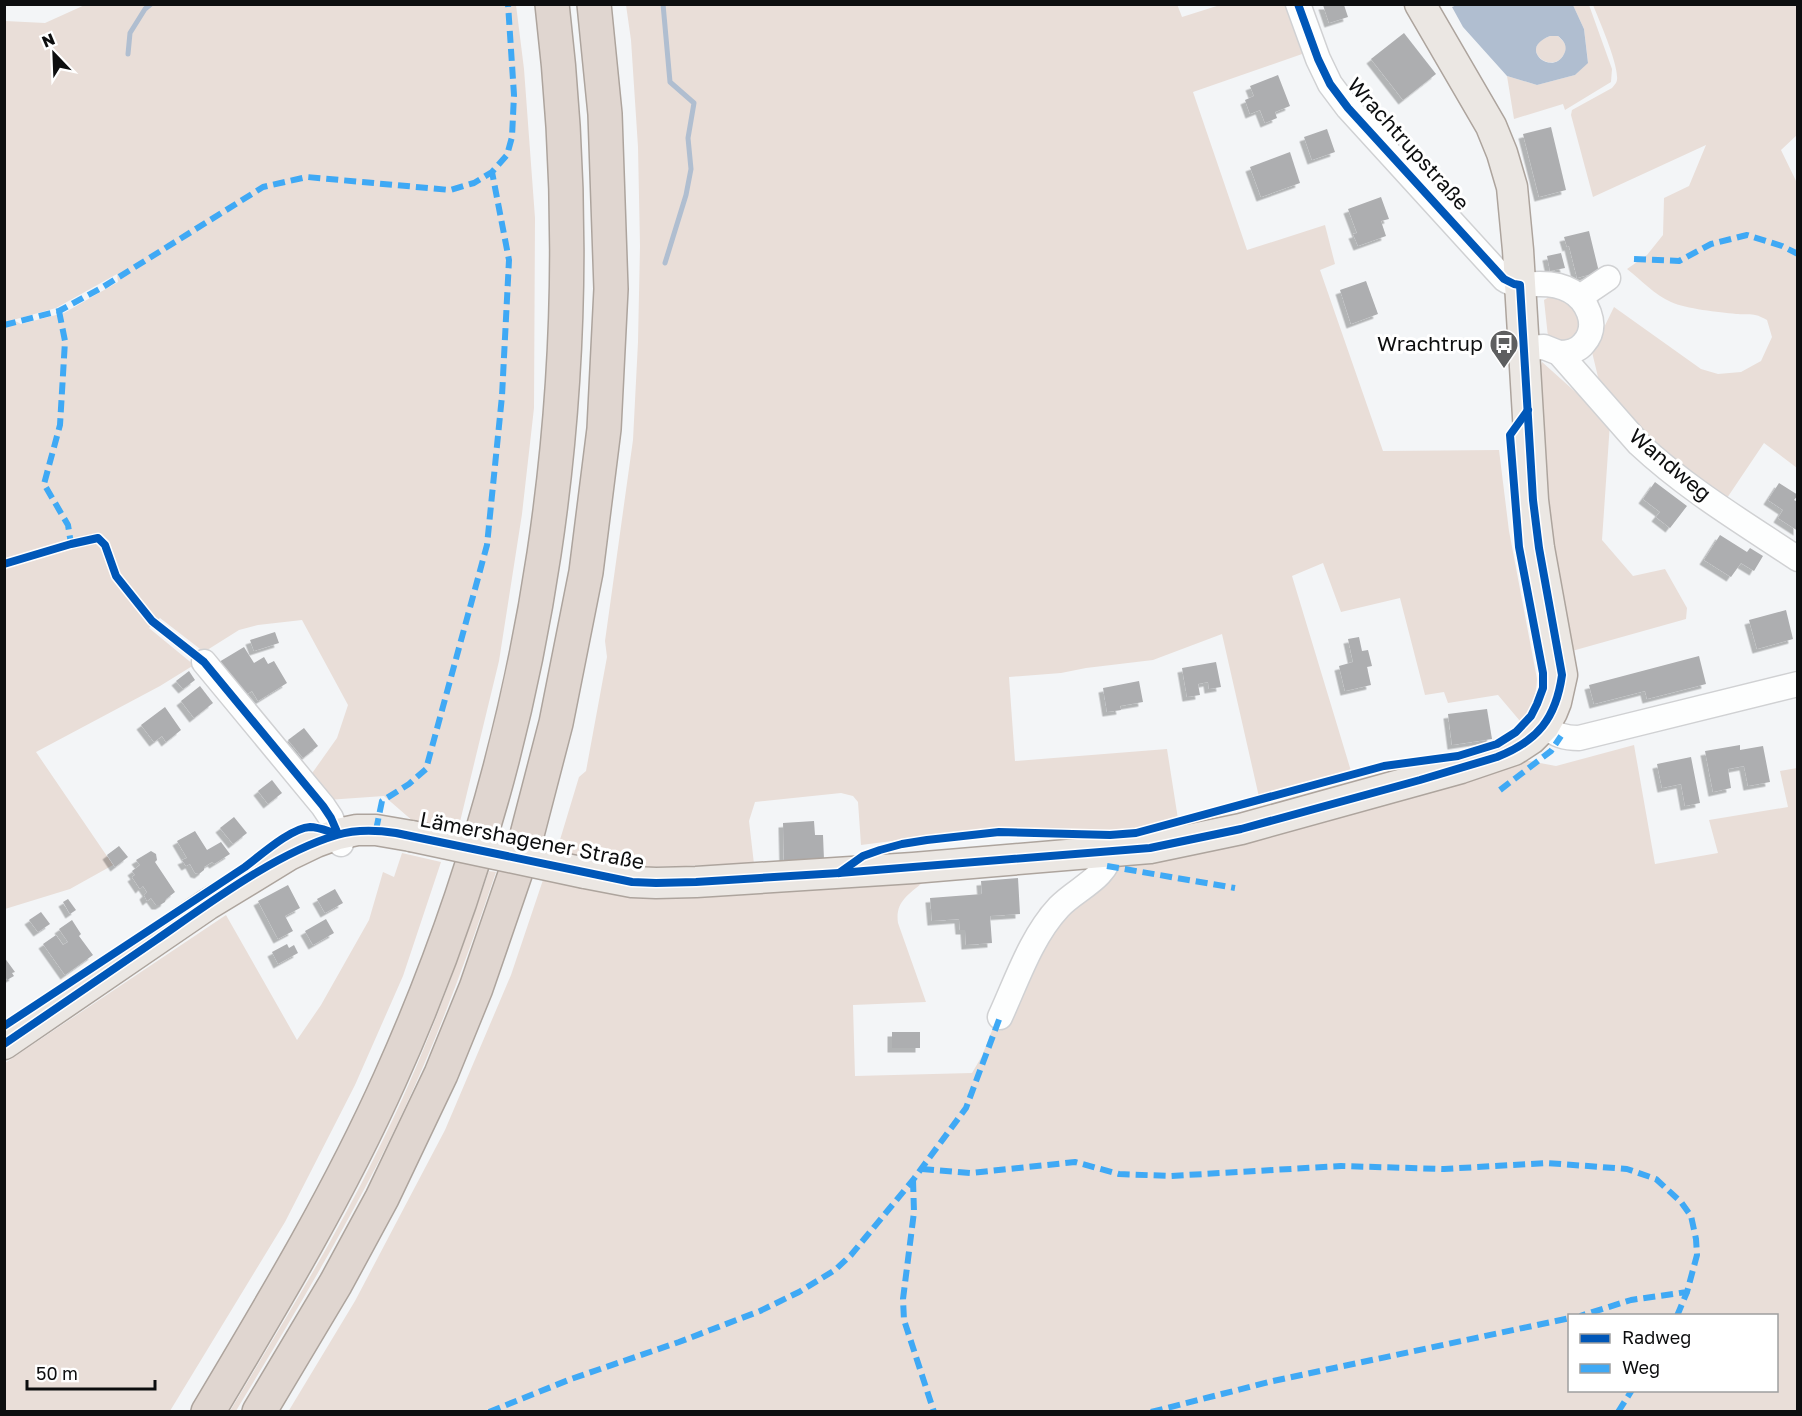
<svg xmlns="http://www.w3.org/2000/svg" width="1802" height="1416" viewBox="0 0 1802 1416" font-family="'Golos Text',sans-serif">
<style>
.green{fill:#e9ded8;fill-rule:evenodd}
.water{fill:#b0bed0;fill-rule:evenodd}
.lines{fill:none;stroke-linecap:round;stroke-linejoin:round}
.stream{stroke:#b0bed0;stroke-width:5}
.building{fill:#adaeb0;filter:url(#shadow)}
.minor-casing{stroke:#d0d1d3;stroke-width:27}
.major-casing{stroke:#ada49d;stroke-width:33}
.highway-casing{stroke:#ada49d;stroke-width:36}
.minor{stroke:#fdfefe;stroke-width:24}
.major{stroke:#ebe7e3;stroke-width:30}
.highway{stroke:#e0d6d0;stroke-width:33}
.major-bridge-casing{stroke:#ada49d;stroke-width:33;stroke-linecap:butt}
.major-bridge{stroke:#ebe7e3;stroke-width:30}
.quiet{stroke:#3fa9f5;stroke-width:6;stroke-dasharray:12 6;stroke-linecap:butt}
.cycleway-casing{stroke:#fff;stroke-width:11}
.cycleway{stroke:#0057b8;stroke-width:8}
.labels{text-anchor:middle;stroke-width:6;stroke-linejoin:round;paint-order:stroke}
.street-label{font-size:21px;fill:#0d0e0f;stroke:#fff}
.poi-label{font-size:21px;fill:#0d0e0f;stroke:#fff;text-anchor:end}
</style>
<defs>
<filter id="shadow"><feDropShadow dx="-4.5" dy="4.5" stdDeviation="0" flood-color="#0004"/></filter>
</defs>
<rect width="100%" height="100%" fill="#f3f5f7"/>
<!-- green -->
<g class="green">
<path d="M87,4L516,5L524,69L535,218L534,408L522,514L499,661L458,830L414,822L384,796L327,800L308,779L337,738L348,705L302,620L258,625L239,630L204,652L160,618L149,628L194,665L160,686L36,752L113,865L70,889L5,909V21L45,23ZM117,274L118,282L64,313L21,324L13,320L56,308Z"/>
<path d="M1177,4L1182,17L1220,5H1288L1305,53L1193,92L1247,250L1325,225L1335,264L1320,270L1383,451L1499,450L1509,531L1537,679C1536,697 1532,709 1520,721L1498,695L1448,703L1444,692L1425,695L1400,598L1341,612L1323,563L1292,576L1351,771L1259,797L1222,634L1153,660L1086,668L1061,673L1009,677L1015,761L1167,749L1178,819L1140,829L1125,831L994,828L861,845L858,802L853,796L841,793L755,802L749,821L754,864L651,867L625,866L556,853L579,777L586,771L607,657L605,641L633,440L638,342L640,246L638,147L631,40L626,5Z"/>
<polygon points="1573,5 1589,5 1612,69 1611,82 1565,110 1563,104 1514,119 1507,76 1537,85 1575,75 1588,62 1584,29"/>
<path d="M1593,5H1797V135L1781,150L1797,183V468L1764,443L1725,501L1659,449L1606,397L1598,377L1592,352L1614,307L1701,369L1718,374L1741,372L1761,361L1772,337L1767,320C1753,312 1751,315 1736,314C1719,312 1686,309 1671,302C1655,295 1641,280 1627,269L1647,255L1663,235L1664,198L1689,186L1706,145L1593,197L1571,115L1572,110L1612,88C1615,84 1616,84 1617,80C1619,65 1599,20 1593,5Z"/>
<path d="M1550,36H1558C1563,41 1568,45 1565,52C1555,78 1515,49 1550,36Z"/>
<polygon points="1549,297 1559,297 1574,304 1583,327 1568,344 1548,337 1544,300"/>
<polygon points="1542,362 1610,423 1602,540 1633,576 1665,569 1687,608 1686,619 1572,651 1553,538 1546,489 1539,373"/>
<path d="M1634,745L1655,864L1718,853L1709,820L1788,807L1780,771L1797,768V1411L288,1412L355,1301L445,1130L511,975L544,877L639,898H695L922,883C908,895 895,902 898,923L926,1002L853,1005L855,1076L972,1073L982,1056L1040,908L1087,873L1184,855L1254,840L1500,771L1524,760L1556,766ZM1570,1316H1776V1390H1570Z"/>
<polygon points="402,853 441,862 403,976 355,1085 285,1222 170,1411 5,1411 5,1063 226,915 297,1040 321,1005 369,920 383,872 394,877"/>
<path d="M489,871L496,872C463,970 427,1067 380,1159C336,1245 286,1328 236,1411H230C280,1327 333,1243 376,1154C422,1063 456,967 489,871Z"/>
</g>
<!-- water -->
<path class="water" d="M1459,4L1573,5L1584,29L1588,63L1575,75L1537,85L1507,76L1463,27L1452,7ZM1550,36H1558C1564,41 1568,46 1564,54C1553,77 1516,49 1550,36Z"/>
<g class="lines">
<!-- stream -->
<g class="stream">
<polyline points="663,4 670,82 694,103 688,138 691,169 686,195 665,263"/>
<polyline points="128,54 130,33 145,9 151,4"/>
</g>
</g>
<!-- building -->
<g class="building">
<polygon points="1323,5 1344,5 1348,17 1329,23"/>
<polygon points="1404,33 1436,74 1403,100 1371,59"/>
<polygon points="1278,75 1290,106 1275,112 1277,118 1265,123 1260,110 1250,114 1245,100 1254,96 1250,86"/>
<polygon points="1551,127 1566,190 1539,197 1523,134"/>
<polygon points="1327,129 1335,152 1312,160 1304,137"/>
<polygon points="1290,152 1300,183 1261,197 1250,167"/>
<polygon points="1381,197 1389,219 1381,221 1386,236 1358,246 1353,234 1357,233 1348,209"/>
<polygon points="1589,231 1599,272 1577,278 1569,246 1567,247 1564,237"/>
<polygon points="1561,253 1565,268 1550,271 1547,256"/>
<polygon points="1366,281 1378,314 1351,324 1340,290"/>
<polygon points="1655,482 1687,506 1670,528 1656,517 1660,512 1643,499"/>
<polygon points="1779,483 1798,495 1794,500 1798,502 1798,531 1778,518 1783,510 1768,500"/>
<polygon points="1720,535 1747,552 1750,548 1763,556 1754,571 1741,563 1731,577 1704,560"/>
<polygon points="1786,610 1793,639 1757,649 1749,620"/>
<polygon points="275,632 279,643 254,651 250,640"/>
<polygon points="1359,637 1362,651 1368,650 1372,666 1367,667 1371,685 1345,691 1339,666 1353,662 1348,639"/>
<polygon points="244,647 254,663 264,657 268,664 274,661 287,683 258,701 252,691 244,696 234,678 230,681 219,662"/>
<polygon points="1699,656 1706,684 1647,699 1645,691 1594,704 1589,685"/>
<polygon points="1216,662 1221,687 1209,689 1208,682 1198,684 1200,695 1187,697 1182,668"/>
<polygon points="189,671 195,680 183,689 176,681"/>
<polygon points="1139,681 1143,702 1120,706 1121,710 1107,712 1103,688"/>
<polygon points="200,686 213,703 194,718 181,701"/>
<polygon points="165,707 181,730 166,742 162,736 154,742 141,725"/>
<polygon points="1487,709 1492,739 1452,745 1448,714"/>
<polygon points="304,728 318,746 303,758 288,740"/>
<polygon points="1740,745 1740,750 1763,746 1770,782 1748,786 1744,766 1728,769 1731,788 1713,792 1705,751"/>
<polygon points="1691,757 1700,803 1685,806 1681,784 1662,788 1657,764"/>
<polygon points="272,780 282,793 268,804 258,791"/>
<polygon points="234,817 247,833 233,844 220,828"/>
<polygon points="814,821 815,835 823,835 824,860 784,862 783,823"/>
<polygon points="195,831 207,850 221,842 230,854 214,864 212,862 204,867 204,870 199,874 195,873 190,864 186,866 182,860 187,858 177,841"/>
<polygon points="119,846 128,857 115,867 107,855"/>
<polygon points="151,851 156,854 157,860 155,862 175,892 166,899 165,902 160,905 156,905 151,898 147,901 144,895 147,892 143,886 140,889 132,877 135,875 132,871 140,865 136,860"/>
<polygon points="1018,878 1020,914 990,916 992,943 966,945 965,930 960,930 959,919 932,921 930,898 982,894 981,881"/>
<polygon points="288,885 300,908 285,916 293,931 278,939 258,901"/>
<polygon points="335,889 343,903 325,913 317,899"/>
<polygon points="68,899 76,910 70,914 63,902"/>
<polygon points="41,912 50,924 38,932 29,920"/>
<polygon points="326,919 334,933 313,945 305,931"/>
<polygon points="72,920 81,934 79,936 93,955 65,975 43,944 56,935 63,945 68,942 59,929"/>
<polygon points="287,944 289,948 294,945 298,953 278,964 272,952"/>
<polygon points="4,957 15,972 12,973 14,976 7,980 6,978 4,978"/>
<rect x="892" y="1032" width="28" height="16"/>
</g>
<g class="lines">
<!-- minor casing -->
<g class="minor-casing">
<g id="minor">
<path d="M1298,4L1318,59L1330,84L1348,108L1504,279C1515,287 1527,284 1540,284C1562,284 1581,291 1589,313C1593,324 1592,334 1584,343C1578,351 1569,353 1559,353"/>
<polyline points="1580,297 1608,278"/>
<path d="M1524,348L1544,347L1559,353L1639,444C1687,489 1744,523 1798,559"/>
<polyline points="204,662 323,806 331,818 341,844"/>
<path d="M1544,726C1556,735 1564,738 1579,738L1798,684"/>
<path d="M1000,1017C1017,980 1031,937 1059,907C1076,889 1107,878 1111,852"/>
</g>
</g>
<!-- major casing -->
<g class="major-casing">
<g id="major">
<polyline points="585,873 632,882 656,883 696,882 913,868 1150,848 1241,829 1461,768 1514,750 1531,739 1544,726 1552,712 1556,702 1562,675 1539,548 1533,500 1518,250 1512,187 1502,153 1491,126 1420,4"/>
<polyline points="4,1044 207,905 289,855 316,842 338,834 357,830 376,830 411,836"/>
</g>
</g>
<!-- highway casing -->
<g class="highway-casing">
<g id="highway">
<path d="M208,1412C273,1303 338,1195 390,1079C541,744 596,370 552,4"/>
<polyline points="259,1412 336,1283 382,1198 441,1074 476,988 522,854 556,723 586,572 604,429 611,289 605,114 594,4"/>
</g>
</g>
<!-- minor -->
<use href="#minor" class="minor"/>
<!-- major -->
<use href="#major" class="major"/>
<!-- highway -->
<use href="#highway" class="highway"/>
<!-- major-bridge casing -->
<g class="major-bridge-casing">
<polyline id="major-bridge" points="411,836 585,873"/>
</g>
<!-- major-bridge -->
<use href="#major-bridge" class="major-bridge"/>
<!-- quiet -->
<g class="quiet">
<polyline points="1634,259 1679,261 1711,244 1747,235 1782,246 1798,254"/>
<polyline points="59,311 65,341 60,425 44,484 68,525 71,544"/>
<polyline points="4,325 59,311 103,287 263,187 307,177 450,190 474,183 492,172 507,155 512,137 514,95 508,4"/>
<polyline points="1500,790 1551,751 1561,736"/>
<polyline points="376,830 382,801 409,784 426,769 487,545 502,396 509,260 492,172"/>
<polyline points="1107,866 1235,888"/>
<polyline points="922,1169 971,1173 1075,1162 1119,1174 1170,1176 1341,1166 1444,1169 1547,1163 1627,1169 1656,1179 1681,1202 1691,1216 1696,1239 1697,1255 1687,1292 1631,1300 1580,1316"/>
<polyline points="913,1180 914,1212 903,1299 904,1320 934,1412"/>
<polyline points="1677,1316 1687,1292"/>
<polyline points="489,1412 571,1379 679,1342 760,1311 799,1292 835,1270 851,1255 913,1180 966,1108 1000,1017"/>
<polyline points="1151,1412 1273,1381 1570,1318"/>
<polyline points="1618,1412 1632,1390"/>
</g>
<!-- cycleway casing -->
<g class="cycleway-casing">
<g id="cycleway">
<polyline points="4,564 71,544 98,538 105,545 116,576 152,621 204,662 323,806 331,818 338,834"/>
<polyline points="839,873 863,856 880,850 902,844 927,840 999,832 1110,835 1136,833 1384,766 1458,756 1497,744 1516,732 1531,716 1537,704 1543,688 1543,673 1519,547 1510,435 1528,410"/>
<path d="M4,1026L245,867C261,855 291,828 310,827C319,827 330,832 338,834"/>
<path d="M4,1044C55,1009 105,975 156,940C208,904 276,853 337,835C357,829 376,830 396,833L632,882L656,883L696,882L839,873L1150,848L1241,829L1420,780L1497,757C1538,741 1556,718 1562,675L1539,548L1533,500L1520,285L1514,284L1504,279L1348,108L1330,84L1318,59L1298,4"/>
</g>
</g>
<!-- cycleway -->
<use href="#cycleway" class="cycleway"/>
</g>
<!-- icons -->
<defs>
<g id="bus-pin" transform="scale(1.5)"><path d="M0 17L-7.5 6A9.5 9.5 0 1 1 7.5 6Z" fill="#5e5f60" stroke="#fff"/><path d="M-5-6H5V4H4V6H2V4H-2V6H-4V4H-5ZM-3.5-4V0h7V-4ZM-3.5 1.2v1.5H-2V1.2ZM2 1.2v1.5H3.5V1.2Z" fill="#fff"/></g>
</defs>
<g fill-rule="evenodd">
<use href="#bus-pin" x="1504" y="344"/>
</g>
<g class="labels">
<!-- street labels -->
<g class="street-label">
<text transform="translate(1408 144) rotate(48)" y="7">Wrachtrupstraße</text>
<text transform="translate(1670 465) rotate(40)" y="7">Wandweg</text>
<text transform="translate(532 841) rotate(11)" y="7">Lämershagener Straße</text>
</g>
<!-- poi labels -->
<g class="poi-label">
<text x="1483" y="351">Wrachtrup</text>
</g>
</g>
<!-- border -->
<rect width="1802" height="1416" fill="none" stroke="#0d0e0f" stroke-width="12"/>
<!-- legend -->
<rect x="1568" y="1314" width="210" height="78" fill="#ffffff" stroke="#9e9f9f" stroke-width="1.5"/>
<rect x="1580" y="1334" width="30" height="9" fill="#0057b8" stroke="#9e9f9f" stroke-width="1.5"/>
<text x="1622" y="1344" font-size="18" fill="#0d0e0f">Radweg</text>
<rect x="1580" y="1364" width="30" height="9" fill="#3fa9f5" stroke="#9e9f9f" stroke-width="1.5"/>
<text x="1622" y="1374" font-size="18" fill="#0d0e0f">Weg</text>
<!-- north arrow -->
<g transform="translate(54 54) rotate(337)" stroke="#ffffff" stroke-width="4.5" paint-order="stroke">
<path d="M0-4.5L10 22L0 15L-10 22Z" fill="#0d0e0f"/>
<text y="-9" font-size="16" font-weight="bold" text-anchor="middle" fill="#0d0e0f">N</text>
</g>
<!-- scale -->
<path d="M27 1380v9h128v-9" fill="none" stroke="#0d0e0f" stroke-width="3"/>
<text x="36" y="1380" font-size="18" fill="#0d0e0f" stroke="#ffffff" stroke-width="4.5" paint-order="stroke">50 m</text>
</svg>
